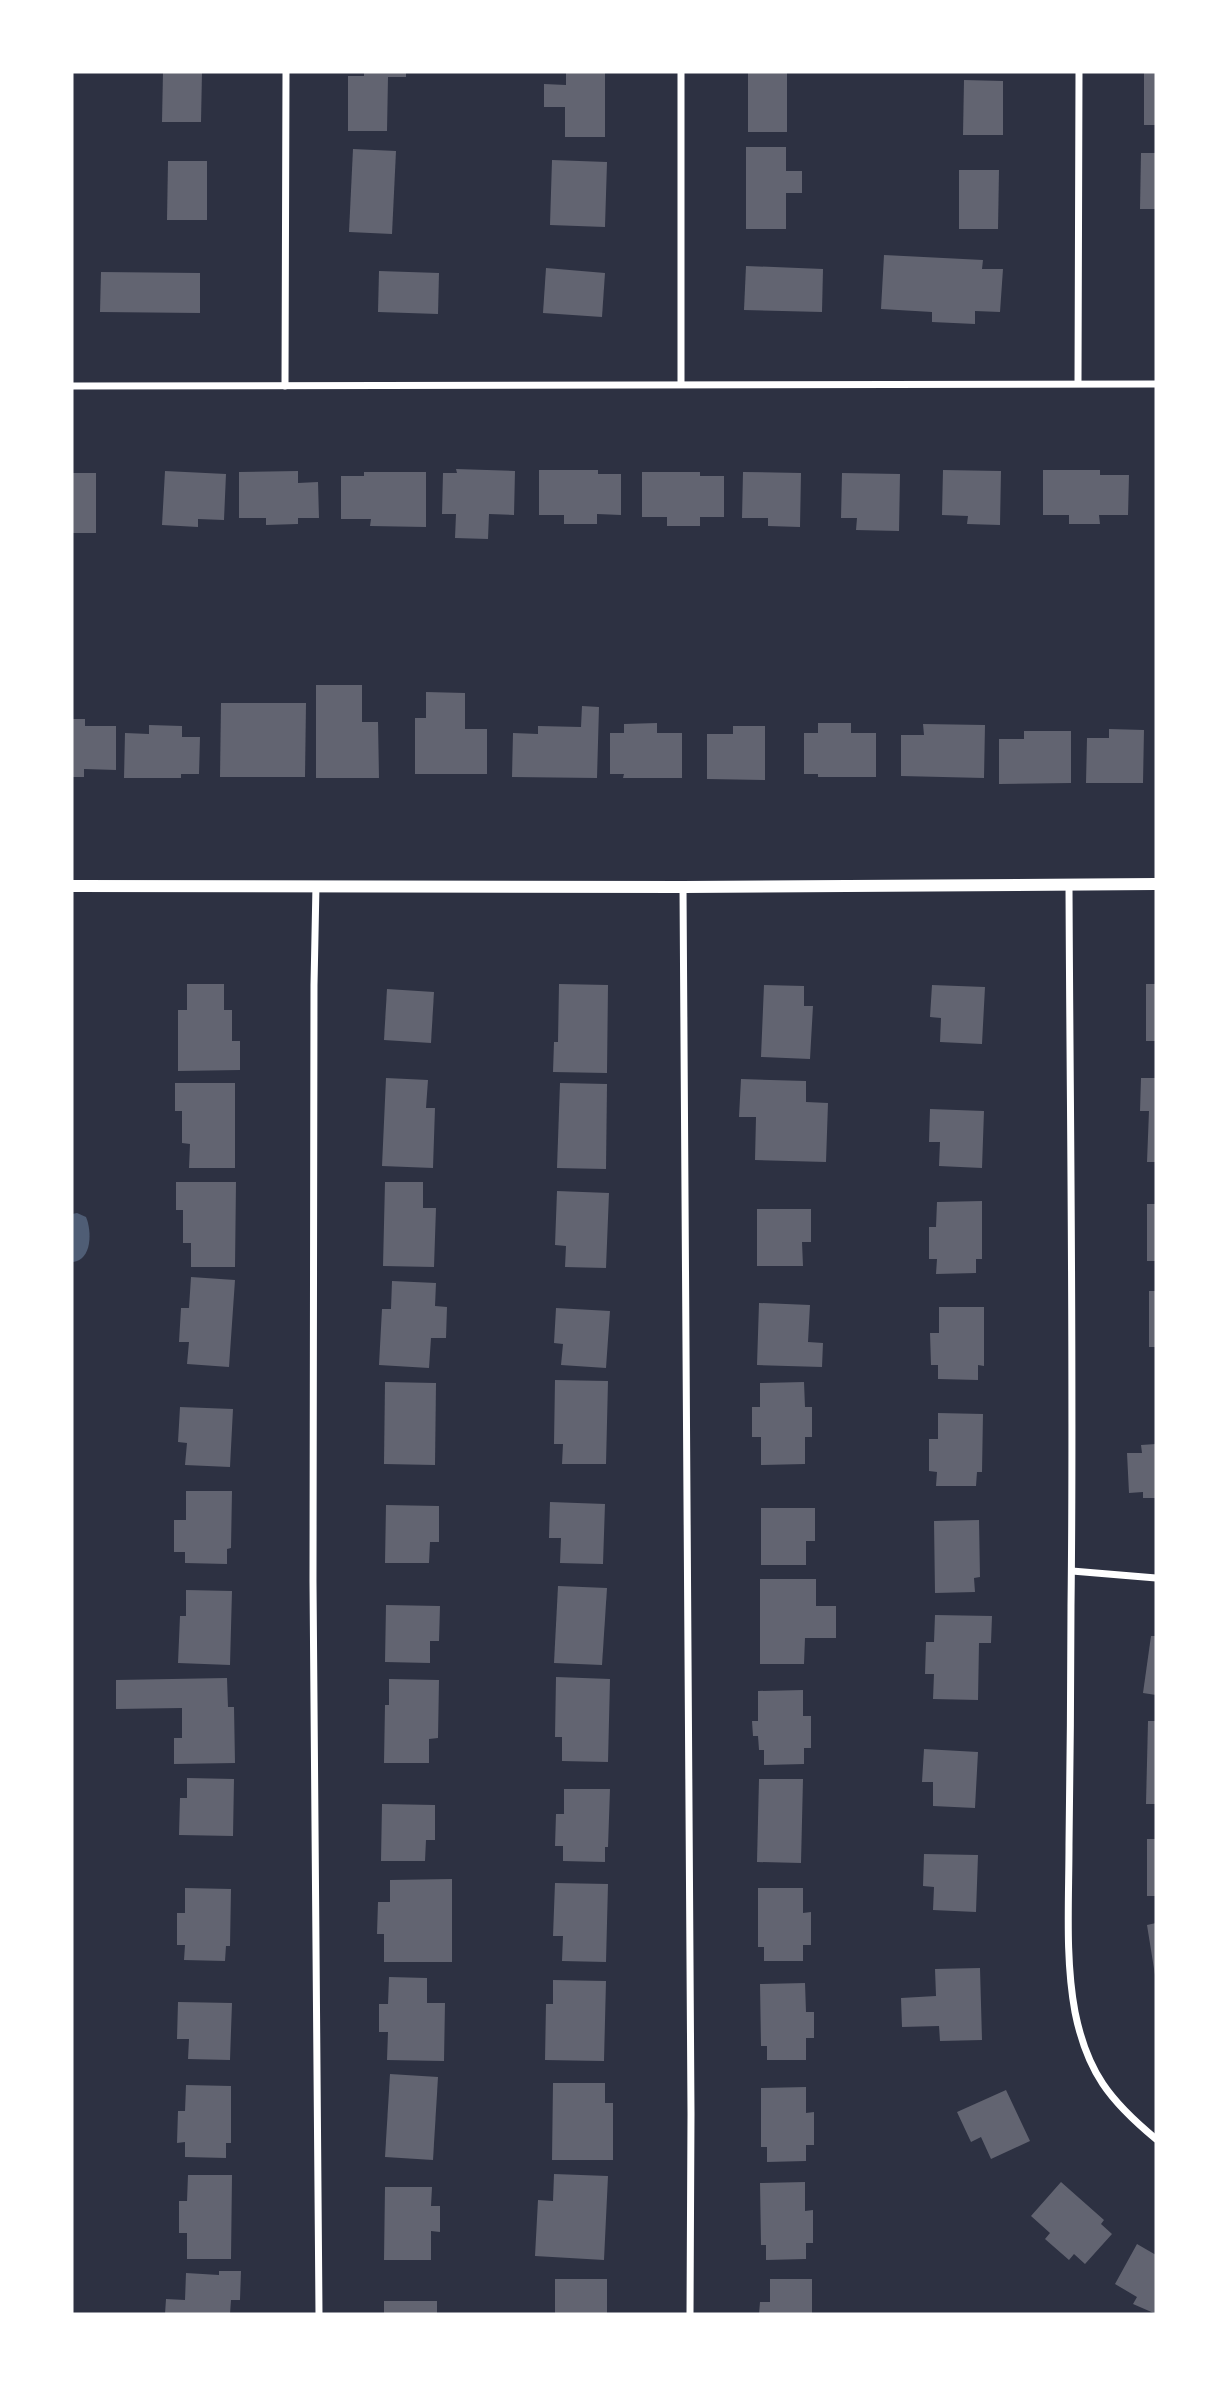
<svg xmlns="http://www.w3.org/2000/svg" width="1228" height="2386" viewBox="0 0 1228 2386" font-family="Inter,sans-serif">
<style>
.water{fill:#4f5d75}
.building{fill:#626471}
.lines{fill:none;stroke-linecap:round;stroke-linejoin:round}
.minor{stroke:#fff;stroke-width:7}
.tertiary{stroke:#fff;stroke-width:12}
</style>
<rect width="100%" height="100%" fill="#2d3142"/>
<!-- water -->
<path class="water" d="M77,1213L86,1217C92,1231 92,1260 73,1262L72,1214Z"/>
<!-- building -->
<g class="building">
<polygon points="163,72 202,72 201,122 162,122"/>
<polygon points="364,72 406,72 406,77 388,77 387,131 348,131 348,76 364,76"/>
<polygon points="566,72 605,72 605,137 565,137 565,107 544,107 544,84 566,85"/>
<rect x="748" y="72" width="39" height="60"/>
<rect x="1144" y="72" width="12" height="53"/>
<polygon points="964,80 1003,81 1003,135 963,135"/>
<polygon points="746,147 786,147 786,171 802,171 802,193 786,193 786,229 746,229"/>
<polygon points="353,149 396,151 392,234 349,232"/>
<polygon points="1141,153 1156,153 1156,209 1140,209"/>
<polygon points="552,160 607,162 605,227 550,225"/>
<polygon points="168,161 207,161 207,220 167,220"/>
<polygon points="959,170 999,170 998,229 959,229"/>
<polygon points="884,255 983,260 982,269 1003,269 1000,312 975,311 975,324 932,322 932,312 881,309"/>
<polygon points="746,266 823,269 822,312 744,310"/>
<polygon points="546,268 605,273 602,317 543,313"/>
<polygon points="379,271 439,273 438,314 378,312"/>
<polygon points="101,272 200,273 200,313 100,312"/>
<polygon points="456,469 515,471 514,515 489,514 488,539 455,538 456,514 442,514 443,473 457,473"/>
<polygon points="539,470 598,470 598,474 621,474 621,515 597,514 597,524 564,524 564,515 539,515"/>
<polygon points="943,470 1001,471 1000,525 967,524 968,516 942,515"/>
<polygon points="1043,470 1100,470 1100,475 1129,475 1128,515 1099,515 1100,524 1069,524 1069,515 1043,515"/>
<polygon points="165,471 226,474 224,520 198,519 198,527 162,525"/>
<polygon points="298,471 298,483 318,482 319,518 298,518 298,524 266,525 266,518 239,518 239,472"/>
<polygon points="364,472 426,472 426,527 370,526 371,519 341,519 341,476 364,476"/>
<polygon points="642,472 700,472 700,476 724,476 724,517 700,517 700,526 667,526 667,517 642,517"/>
<polygon points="743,472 801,473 800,527 768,526 768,518 742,518"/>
<rect x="72" y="473" width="24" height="60"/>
<polygon points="842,473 900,474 899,531 856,530 857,518 841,518"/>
<polygon points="316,685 362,685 362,722 378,722 379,778 316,778"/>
<polygon points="426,692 465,693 465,729 487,729 487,774 415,774 415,718 426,718"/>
<polygon points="221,703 306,703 305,777 220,777"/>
<polygon points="582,706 599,707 597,778 512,777 513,733 538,734 538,726 581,727"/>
<polygon points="72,719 85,719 85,726 116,726 116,770 84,769 84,777 72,777"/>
<polygon points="657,723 657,733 682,733 682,778 623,778 624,774 610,774 610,733 624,733 624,724"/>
<polygon points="818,723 851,723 851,733 876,733 876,777 818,777 818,774 804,774 804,733 818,733"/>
<polygon points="923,724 985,725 984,778 901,776 901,735 924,735"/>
<polygon points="149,725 182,726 182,737 200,737 199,774 181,774 181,778 124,778 125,733 149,734"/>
<polygon points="733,726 765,726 765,780 707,779 707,734 733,734"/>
<polygon points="1109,729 1144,730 1143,783 1086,783 1087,738 1109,738"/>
<polygon points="1024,731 1071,731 1071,783 999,784 999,739 1024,739"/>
<polygon points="187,984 224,984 224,1010 232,1010 232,1041 240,1041 240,1070 178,1071 178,1010 187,1010"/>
<polygon points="559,984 608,985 607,1073 553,1072 554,1042 558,1042"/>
<rect x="1146" y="984" width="10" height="57"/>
<polygon points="764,985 804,986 804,1006 813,1006 810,1059 761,1057"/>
<polygon points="932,985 985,987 982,1044 940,1042 941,1018 930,1017"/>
<polygon points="387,989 434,992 431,1043 384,1040"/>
<polygon points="386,1078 428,1080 426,1108 435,1108 433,1168 382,1166"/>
<polygon points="1141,1078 1156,1078 1156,1162 1147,1162 1149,1111 1140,1111"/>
<polygon points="741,1079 806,1081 806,1102 828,1103 826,1162 755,1160 756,1117 739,1117"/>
<polygon points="175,1083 235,1083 235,1168 189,1168 190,1144 182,1143 182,1111 175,1111"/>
<polygon points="560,1083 607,1084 606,1169 557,1168"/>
<polygon points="930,1109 984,1111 982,1168 939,1166 940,1142 929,1142"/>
<polygon points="176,1182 236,1182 235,1267 191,1267 191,1243 183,1243 183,1210 176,1210"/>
<polygon points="385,1182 423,1182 423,1208 436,1208 434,1267 383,1266"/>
<polygon points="557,1191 609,1193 606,1268 565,1267 566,1246 555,1245"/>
<polygon points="982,1201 982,1259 976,1259 976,1273 936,1274 937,1259 929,1259 929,1227 936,1227 937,1202"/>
<rect x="1147" y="1204" width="9" height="57"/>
<polygon points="757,1209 811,1209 811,1242 802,1242 803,1266 757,1266"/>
<polygon points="191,1277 235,1280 229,1367 187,1364 189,1342 179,1342 181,1308 189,1308"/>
<polygon points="392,1281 436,1283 435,1306 447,1307 446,1338 431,1338 429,1368 379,1365 382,1309 391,1309"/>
<rect x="1149" y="1291" width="7" height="56"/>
<polygon points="759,1303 810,1305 808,1342 823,1343 822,1367 757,1365"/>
<polygon points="939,1307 984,1307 984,1366 978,1365 978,1380 938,1379 938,1365 931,1365 930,1333 939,1333"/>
<polygon points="556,1308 610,1311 606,1368 561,1365 563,1344 554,1343"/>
<polygon points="555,1380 608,1381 606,1464 562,1464 563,1444 554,1444"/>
<polygon points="385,1382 436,1383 435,1465 384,1464"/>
<polygon points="804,1382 805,1407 812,1407 812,1437 805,1437 805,1464 761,1465 761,1437 752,1437 752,1407 760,1407 760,1383"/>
<polygon points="180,1407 233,1409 230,1467 185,1465 187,1443 178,1442"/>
<polygon points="938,1413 983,1414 982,1472 977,1472 976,1486 936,1486 937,1472 929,1471 929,1439 938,1439"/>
<polygon points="1156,1444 1156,1498 1143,1498 1143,1492 1129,1493 1127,1453 1142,1453 1141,1445"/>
<polygon points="186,1491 232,1491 231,1548 227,1549 227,1564 185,1563 185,1552 174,1552 174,1520 186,1520"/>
<polygon points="550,1502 605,1504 603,1564 560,1563 561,1538 549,1538"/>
<polygon points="386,1505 439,1506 439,1542 430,1542 429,1563 385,1563"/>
<polygon points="761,1508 815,1508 815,1541 806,1541 806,1565 761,1565"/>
<polygon points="979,1520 980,1577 974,1578 975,1592 935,1593 934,1521"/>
<polygon points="760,1579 816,1579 816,1606 836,1606 836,1638 805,1638 804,1664 760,1664"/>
<polygon points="558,1586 607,1588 602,1665 554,1663"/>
<polygon points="186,1590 232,1591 230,1665 178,1663 180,1616 186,1616"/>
<polygon points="386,1605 440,1606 439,1641 430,1641 430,1663 385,1662"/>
<polygon points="935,1615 992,1616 991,1643 979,1643 978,1700 933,1699 934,1674 925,1674 926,1642 934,1642"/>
<polygon points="1151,1636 1156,1636 1156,1695 1143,1693"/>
<polygon points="556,1677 610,1679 608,1762 562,1761 562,1737 555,1737"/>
<polygon points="227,1678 228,1707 234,1707 235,1763 174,1764 174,1738 182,1738 182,1708 116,1709 116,1680"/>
<polygon points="389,1679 439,1680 438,1738 429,1739 429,1763 384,1763 385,1705 389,1705"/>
<polygon points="803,1690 803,1716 811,1716 811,1748 804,1748 804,1764 764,1765 764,1750 759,1750 758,1736 753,1736 752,1721 758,1721 758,1691"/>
<polygon points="1148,1721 1156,1721 1156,1804 1146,1804"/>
<polygon points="924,1749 978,1752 975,1808 933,1806 933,1782 922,1782"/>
<polygon points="187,1778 234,1779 233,1836 179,1835 180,1798 187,1798"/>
<polygon points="759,1779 803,1779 801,1863 757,1862"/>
<polygon points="564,1789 610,1789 608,1847 605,1847 605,1862 563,1861 563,1846 555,1846 556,1814 564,1814"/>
<polygon points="382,1804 435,1805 435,1840 426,1840 425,1861 381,1861"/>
<rect x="1147" y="1839" width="9" height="57"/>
<polygon points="924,1854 978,1855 976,1912 933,1910 934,1887 923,1886"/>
<polygon points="452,1879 452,1962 384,1962 384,1934 377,1934 378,1902 390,1902 390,1880"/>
<polygon points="555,1883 608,1884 606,1962 562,1961 563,1936 553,1936"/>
<polygon points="185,1888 231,1889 230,1946 226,1946 225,1961 184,1960 185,1945 177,1945 177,1913 185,1913"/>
<polygon points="758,1888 803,1888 803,1913 811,1912 811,1945 803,1945 803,1961 764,1961 764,1947 758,1947"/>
<polygon points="1156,1923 1156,1975 1155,1975 1147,1925"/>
<polygon points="980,1968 982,2040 940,2041 939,2026 902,2027 901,1998 936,1996 935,1969"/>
<polygon points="389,1977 427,1978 427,2003 445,2003 444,2061 387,2060 388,2032 379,2032 379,2004 388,2004"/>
<polygon points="553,1980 606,1981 604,2061 545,2060 546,2004 553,2004"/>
<polygon points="805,1983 806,2012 814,2012 814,2038 806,2038 806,2060 767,2060 767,2046 761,2046 760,1984"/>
<polygon points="178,2002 232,2003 230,2060 188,2059 189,2039 177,2039"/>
<polygon points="390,2074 438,2077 433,2160 385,2157"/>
<polygon points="553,2083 605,2083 605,2103 613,2103 613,2160 552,2160"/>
<polygon points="186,2085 231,2086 231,2143 226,2143 226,2158 185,2157 185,2142 177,2143 178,2111 185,2111"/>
<polygon points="806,2087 806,2113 814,2112 814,2145 806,2145 806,2161 767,2162 767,2147 761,2147 761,2088"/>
<polygon points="1006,2090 1030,2141 991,2159 981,2137 971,2142 957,2112"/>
<polygon points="554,2174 608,2176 604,2260 535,2256 538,2200 553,2201"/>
<polygon points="188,2175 232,2175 231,2259 187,2259 187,2233 179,2233 179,2201 187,2201"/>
<polygon points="805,2182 805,2211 813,2210 813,2243 806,2243 806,2259 766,2260 766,2245 761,2245 760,2183"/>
<polygon points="1061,2182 1104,2220 1101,2224 1112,2234 1085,2264 1074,2254 1069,2260 1045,2239 1050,2233 1031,2216"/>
<polygon points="385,2187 432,2187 431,2206 440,2206 440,2232 431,2231 431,2260 384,2260"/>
<polygon points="1137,2244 1156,2255 1156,2314 1133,2304 1137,2297 1115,2284"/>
<polygon points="219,2271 241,2271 240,2300 231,2300 230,2314 165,2314 166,2299 185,2300 186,2273 219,2275"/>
<rect x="555" y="2279" width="52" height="35"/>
<polygon points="770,2279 812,2279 812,2314 759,2314 760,2302 770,2302"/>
<rect x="384" y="2301" width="53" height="13"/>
</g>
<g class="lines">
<!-- minor -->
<g class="minor">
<polyline points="681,383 681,72"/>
<polyline points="1078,383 1079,72"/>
<polyline points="72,386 1156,384"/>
<polyline points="285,386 286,72"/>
<path d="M1069,884C1070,1125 1074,1365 1071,1606C1071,1686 1070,1765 1069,1845C1069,1900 1065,1958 1075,2012C1087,2072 1110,2101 1156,2139"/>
<polyline points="316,885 314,985 313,1581 319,2314"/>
<polyline points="683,887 691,2114 690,2314"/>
<polyline points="1072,1571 1156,1578"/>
</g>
<!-- tertiary -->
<polyline class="tertiary" points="72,886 683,887 1156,884"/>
</g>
<!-- border -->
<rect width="1228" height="2386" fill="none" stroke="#ffffff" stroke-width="147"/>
</svg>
